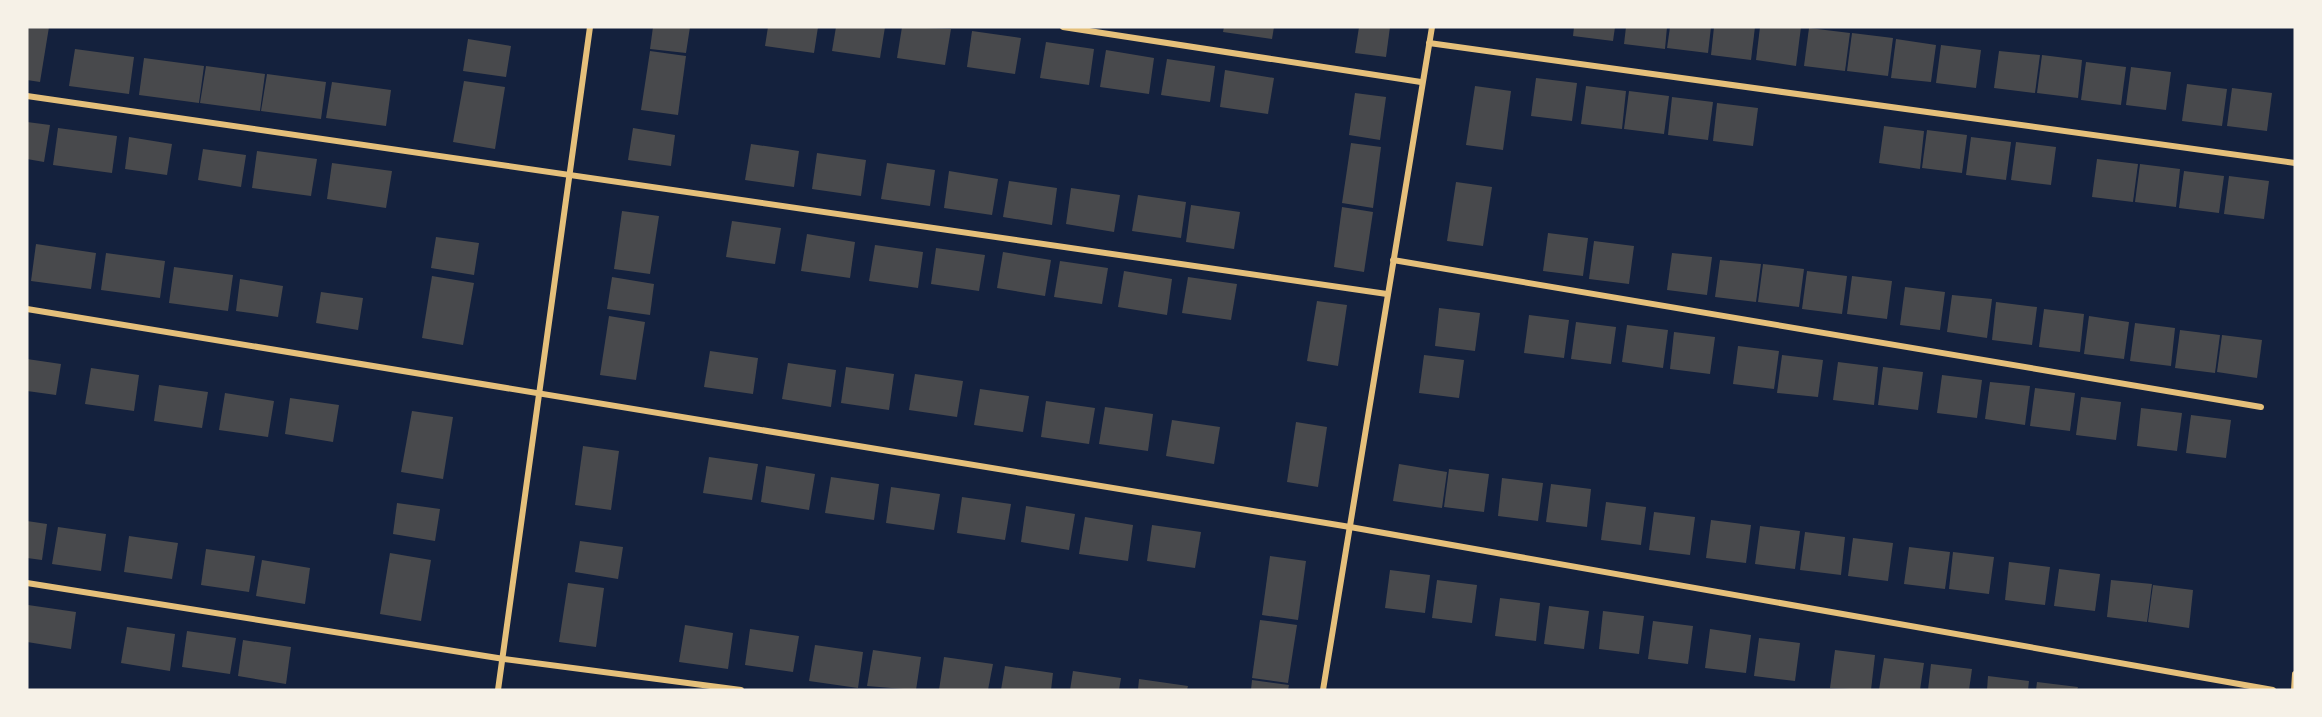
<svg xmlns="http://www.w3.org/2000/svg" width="2322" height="717" viewBox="0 0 2322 717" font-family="'Crimson Pro',serif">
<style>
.building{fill:#48494c}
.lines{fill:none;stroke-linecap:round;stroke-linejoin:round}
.minor{stroke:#e5c07b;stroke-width:6}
</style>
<rect width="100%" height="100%" fill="#14213d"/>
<!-- building -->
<g class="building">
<polygon points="27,27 49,27 40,82 27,80"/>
<polygon points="653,27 690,27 686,53 650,49"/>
<polygon points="768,27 818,27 814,53 765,46"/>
<polygon points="836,27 885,27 880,58 832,51"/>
<polygon points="902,27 951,29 945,65 897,58"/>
<polygon points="1224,27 1274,27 1272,39 1223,32"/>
<polygon points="1359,27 1390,27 1386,57 1355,53"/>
<polygon points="1574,27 1615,27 1613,41 1573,36"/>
<polygon points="1626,27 1667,27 1665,49 1624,44"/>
<polygon points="1670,27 1711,27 1708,53 1667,48"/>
<polygon points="1714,27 1755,27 1751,60 1711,55"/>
<polygon points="1760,27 1801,27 1796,66 1756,60"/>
<polygon points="1809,28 1850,33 1845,71 1804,66"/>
<polygon points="972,31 1021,38 1015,74 967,67"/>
<polygon points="1852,33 1893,38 1888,76 1847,71"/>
<polygon points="468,39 511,46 506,77 463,71"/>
<polygon points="1896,39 1936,45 1931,82 1891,78"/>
<polygon points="1046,42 1094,49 1089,85 1040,78"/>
<polygon points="1941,45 1981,50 1976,88 1936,83"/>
<polygon points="75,49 134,57 129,94 69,86"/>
<polygon points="1106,50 1154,58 1149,94 1100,87"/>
<polygon points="650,51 686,56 678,115 641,110"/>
<polygon points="1999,51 2040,55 2035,93 1994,88"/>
<polygon points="2042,55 2082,60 2078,98 2037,93"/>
<polygon points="144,58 204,66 199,103 139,95"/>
<polygon points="1167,59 1215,66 1210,102 1161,95"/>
<polygon points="2086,62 2126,67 2121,105 2081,100"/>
<polygon points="206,66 265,74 260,111 200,103"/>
<polygon points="2131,67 2171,72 2166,110 2126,105"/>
<polygon points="1225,70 1274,78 1268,114 1220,107"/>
<polygon points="267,74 326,82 321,119 261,111"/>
<polygon points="1536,78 1577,83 1572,121 1531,116"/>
<polygon points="464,81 505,87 495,149 453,142"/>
<polygon points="332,82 391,90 386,126 326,118"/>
<polygon points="2187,84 2227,89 2222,126 2182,121"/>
<polygon points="1475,86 1511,91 1503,150 1466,145"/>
<polygon points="1586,86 1626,91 1622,129 1581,124"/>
<polygon points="2232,88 2272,93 2267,131 2227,126"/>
<polygon points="1629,91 1669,96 1664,134 1624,129"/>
<polygon points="1355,93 1386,97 1380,140 1349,135"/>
<polygon points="1672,97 1713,102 1708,140 1668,135"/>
<polygon points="1717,103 1758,108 1753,146 1713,141"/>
<polygon points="27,122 50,125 44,162 27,159"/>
<polygon points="1884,126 1924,131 1920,169 1879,163"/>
<polygon points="58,128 117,136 112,173 53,165"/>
<polygon points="633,128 675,135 671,166 628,160"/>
<polygon points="1927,130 1967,135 1962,173 1922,168"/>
<polygon points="129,137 172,144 167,175 125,169"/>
<polygon points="1971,137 2011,142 2006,180 1966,175"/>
<polygon points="2016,142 2056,147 2051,185 2011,180"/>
<polygon points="1351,143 1381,147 1373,208 1342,203"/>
<polygon points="751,144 799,151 794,187 745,180"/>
<polygon points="203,149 246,155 241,187 198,180"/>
<polygon points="257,151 317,159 311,196 252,188"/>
<polygon points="817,153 866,160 861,196 812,189"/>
<polygon points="2097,159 2138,164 2133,202 2092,197"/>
<polygon points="332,163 392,171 386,208 327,199"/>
<polygon points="887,163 935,170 930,206 881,199"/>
<polygon points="2140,164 2180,169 2176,207 2135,202"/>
<polygon points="949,171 998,179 992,215 944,208"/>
<polygon points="2184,171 2224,176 2219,213 2179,208"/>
<polygon points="2229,176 2269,181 2264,219 2224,214"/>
<polygon points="1009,181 1057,188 1052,225 1003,217"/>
<polygon points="1456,182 1492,187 1483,246 1447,241"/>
<polygon points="1071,188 1120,195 1114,232 1066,224"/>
<polygon points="1138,195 1186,202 1181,238 1132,231"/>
<polygon points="1191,205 1240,212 1234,249 1186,242"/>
<polygon points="1342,207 1373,212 1364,272 1334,267"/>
<polygon points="622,211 659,216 650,274 614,269"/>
<polygon points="732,221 781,228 775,264 726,257"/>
<polygon points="1548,233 1588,238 1583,276 1543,271"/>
<polygon points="807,234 855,242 850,278 801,271"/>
<polygon points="436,237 479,243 474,275 431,268"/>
<polygon points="1594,241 1634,246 1629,284 1589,279"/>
<polygon points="36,244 96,253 91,289 31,281"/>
<polygon points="875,245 923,252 918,288 869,281"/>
<polygon points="936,248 985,255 979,291 931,284"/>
<polygon points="1003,252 1051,260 1045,296 997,288"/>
<polygon points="106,253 165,261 160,298 101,290"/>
<polygon points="1672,253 1712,257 1707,295 1667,290"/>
<polygon points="1720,260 1761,264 1756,302 1715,297"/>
<polygon points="1060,261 1108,268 1102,304 1054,297"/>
<polygon points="1763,264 1804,269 1799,307 1758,302"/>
<polygon points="174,267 233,275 228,311 169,303"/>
<polygon points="1124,271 1172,279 1167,315 1118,307"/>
<polygon points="1807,271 1847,276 1842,314 1802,309"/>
<polygon points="432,276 474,283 463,345 422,338"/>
<polygon points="1852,276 1892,281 1887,319 1847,314"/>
<polygon points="612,277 654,284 650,315 607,309"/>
<polygon points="1188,277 1237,284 1231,320 1182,313"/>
<polygon points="240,279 283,286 278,317 236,311"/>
<polygon points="1905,287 1945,292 1940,330 1900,325"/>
<polygon points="321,292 363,298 358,330 316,323"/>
<polygon points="1952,295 1992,299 1987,338 1947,332"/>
<polygon points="1317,301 1347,305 1338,366 1307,361"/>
<polygon points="1996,302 2037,307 2032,345 1992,340"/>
<polygon points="1439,308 1480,313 1475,351 1435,346"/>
<polygon points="2044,309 2084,314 2080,352 2039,347"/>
<polygon points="1529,315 1569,320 1564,358 1524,353"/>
<polygon points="609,316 645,322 636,380 600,375"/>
<polygon points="2089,316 2129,322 2124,359 2084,354"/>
<polygon points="1576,322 1616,327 1611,364 1571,359"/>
<polygon points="2135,323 2175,328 2171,366 2130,361"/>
<polygon points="1627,325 1668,330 1663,368 1622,362"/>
<polygon points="2180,330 2220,335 2215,373 2175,368"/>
<polygon points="1674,332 1715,337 1710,374 1670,369"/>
<polygon points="2222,335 2262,340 2257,378 2217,372"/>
<polygon points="1738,346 1779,351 1774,389 1733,384"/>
<polygon points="710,351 758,358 753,394 704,387"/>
<polygon points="1424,355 1464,360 1459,398 1419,393"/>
<polygon points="1782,355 1823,360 1818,397 1777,393"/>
<polygon points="27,359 61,364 56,395 27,391"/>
<polygon points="1838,362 1878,367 1874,405 1833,400"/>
<polygon points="788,363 836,370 831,407 782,399"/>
<polygon points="846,367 894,374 889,410 841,403"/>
<polygon points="1883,367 1923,372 1918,410 1878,405"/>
<polygon points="91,368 139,375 134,411 85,404"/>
<polygon points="915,374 963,381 957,417 909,410"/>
<polygon points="1942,375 1982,380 1977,418 1937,413"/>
<polygon points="1990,382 2030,386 2025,425 1985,419"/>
<polygon points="159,385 208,392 202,428 154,421"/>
<polygon points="2035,388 2075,393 2070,431 2030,426"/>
<polygon points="980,389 1029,396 1023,432 974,425"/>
<polygon points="225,393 274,401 268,437 219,430"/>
<polygon points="2081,397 2121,402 2116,440 2076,435"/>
<polygon points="290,398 339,405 333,442 285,434"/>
<polygon points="1046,401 1095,408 1089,444 1041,437"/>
<polygon points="1105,407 1153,414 1148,451 1099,444"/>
<polygon points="2141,408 2182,413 2177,451 2137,446"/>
<polygon points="412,411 453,417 443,479 401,472"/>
<polygon points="2191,415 2231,420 2226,458 2186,453"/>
<polygon points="1172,420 1220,427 1214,464 1166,456"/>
<polygon points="1296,422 1327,427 1318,487 1287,482"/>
<polygon points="583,446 619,451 611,510 575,505"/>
<polygon points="709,457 758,464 752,500 703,493"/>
<polygon points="1399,464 1447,472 1442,508 1393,501"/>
<polygon points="766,466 815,474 809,510 761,502"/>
<polygon points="1449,469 1489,474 1484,512 1444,507"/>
<polygon points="831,477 879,484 874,520 825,513"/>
<polygon points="1502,478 1543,483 1538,521 1498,516"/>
<polygon points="1551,484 1591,489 1587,527 1546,522"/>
<polygon points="891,487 940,494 934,530 886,523"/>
<polygon points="962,497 1011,504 1005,540 957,533"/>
<polygon points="1606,502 1646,507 1641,545 1601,540"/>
<polygon points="397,503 440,509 435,541 393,534"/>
<polygon points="1026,506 1075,514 1069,550 1021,542"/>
<polygon points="1654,512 1695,517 1690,555 1649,550"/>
<polygon points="1085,517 1133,525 1128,561 1079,554"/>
<polygon points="1711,520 1751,525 1746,563 1706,558"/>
<polygon points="27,521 47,524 42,560 27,558"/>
<polygon points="1152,525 1201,532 1195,568 1147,561"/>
<polygon points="1760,526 1800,531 1795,569 1755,564"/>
<polygon points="58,527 106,534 101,571 52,564"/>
<polygon points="1805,532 1845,537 1841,575 1800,570"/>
<polygon points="129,536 178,543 172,579 124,572"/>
<polygon points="1853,538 1893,543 1888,581 1848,576"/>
<polygon points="580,541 623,547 618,579 575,572"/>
<polygon points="1909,547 1950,552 1945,589 1904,584"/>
<polygon points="206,549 255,556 249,592 201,585"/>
<polygon points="1953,552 1994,557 1989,594 1949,589"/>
<polygon points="390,553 431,560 421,621 380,614"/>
<polygon points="1270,556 1306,561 1298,620 1262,615"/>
<polygon points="262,560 310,568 305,604 256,596"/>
<polygon points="2009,562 2050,567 2045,605 2005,600"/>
<polygon points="2059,569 2100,574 2095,611 2054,606"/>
<polygon points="1390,570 1430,575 1425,613 1385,608"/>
<polygon points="1437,580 1477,585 1472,623 1432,618"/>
<polygon points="2111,580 2152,584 2147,622 2107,617"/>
<polygon points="568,583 604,588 596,647 559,642"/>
<polygon points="2153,585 2193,590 2189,628 2148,622"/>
<polygon points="1500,598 1540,603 1536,641 1495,636"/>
<polygon points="28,605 76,612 71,649 27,642"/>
<polygon points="1549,606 1589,611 1584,649 1544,644"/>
<polygon points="1603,611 1644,616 1639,654 1599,649"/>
<polygon points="1260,620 1297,625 1288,683 1252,678"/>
<polygon points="1653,621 1693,626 1688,664 1648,659"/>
<polygon points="685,625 733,633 728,669 679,662"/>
<polygon points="127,627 175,634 170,671 121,663"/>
<polygon points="750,629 799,636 793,672 745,665"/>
<polygon points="1710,629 1751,635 1746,673 1705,668"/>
<polygon points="187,631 236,638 230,674 182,667"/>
<polygon points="1759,638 1800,643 1795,681 1754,676"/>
<polygon points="243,640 291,647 286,684 238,676"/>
<polygon points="815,645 863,652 858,688 809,681"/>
<polygon points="873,650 921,657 916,690 867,686"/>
<polygon points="1835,650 1875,655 1871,690 1830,688"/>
<polygon points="944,657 993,664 988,690 939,690"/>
<polygon points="1884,658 1924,663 1920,690 1879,690"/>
<polygon points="1931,664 1972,669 1969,690 1928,690"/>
<polygon points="1005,666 1053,673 1051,690 1001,690"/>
<polygon points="1073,671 1121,678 1119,690 1070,690"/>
<polygon points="1988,676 2029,681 2028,690 1987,690"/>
<polygon points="1139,679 1188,686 1187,690 1138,690"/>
<polygon points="1252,680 1289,685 1288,690 1251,690"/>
<polygon points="2037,682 2078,687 2077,690 2036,690"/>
</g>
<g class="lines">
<!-- minor -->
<g class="minor">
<polyline points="1063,27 1421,82"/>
<polyline points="1429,43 2295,163"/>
<polyline points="27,96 1387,294"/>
<polyline points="1393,260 2261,407"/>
<polyline points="27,309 1350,527 2273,690"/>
<polyline points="27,583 504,659 741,690"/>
<polyline points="498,690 590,27"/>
<polyline points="1323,690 1432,27"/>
<polyline points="2294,690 2295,674"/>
</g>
</g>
<!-- border -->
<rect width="2322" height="717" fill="none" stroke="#f6f1e7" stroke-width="57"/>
</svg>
